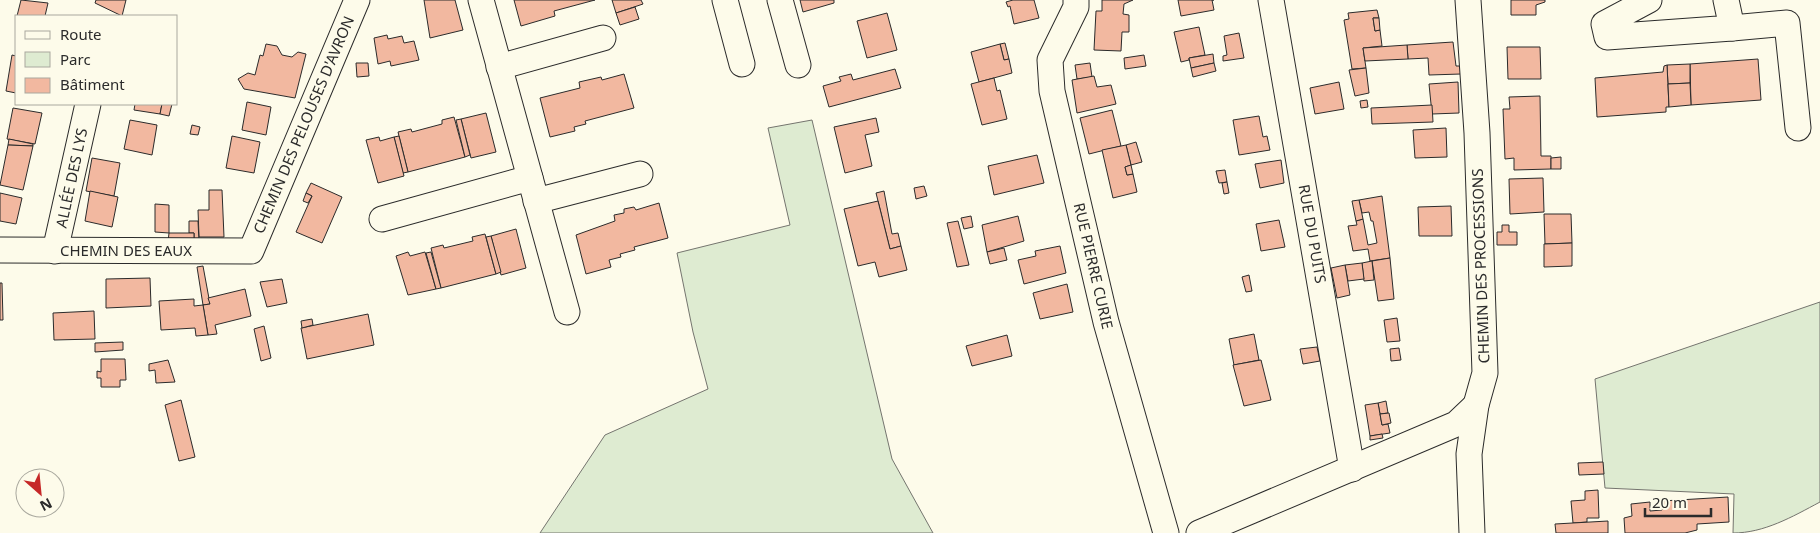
<svg xmlns="http://www.w3.org/2000/svg" width="1820" height="533" viewBox="0 0 1820 533" font-family="'Noto Sans',sans-serif">
<style>
.green{fill:#deebd1;stroke:#74746e}
.building{fill:#f2b8a0;stroke:#2b2b2b}
.lines{fill:none;stroke-linecap:round;stroke-linejoin:round}
.minor-casing{stroke:#2b2b2b;stroke-width:27}
.minor{stroke:#fdfbea;stroke-width:25}
.labels{text-anchor:middle;stroke-width:4;stroke-linejoin:round;paint-order:stroke}
.street-label{font-size:15px;fill:#2b2b2b;stroke:#fdfbea}
</style>
<rect width="100%" height="100%" fill="#fdfbea"/>
<!-- green -->
<g class="green">
<polygon points="812,120 892,459 933,533 540,533 605,435 708,389 693,332 677,253 790,225 768,128"/>
<path d="M1820,302V502C1792,517 1764,533 1733,533L1734,494L1605,488L1595,379Z"/>
</g>
<!-- building -->
<g class="building">
<polygon points="21,0 48,3 45,16 17,16"/>
<polygon points="96,0 126,0 122,16 95,3"/>
<polygon points="424,0 455,0 463,30 430,38"/>
<polygon points="514,0 595,0 554,11 555,16 521,26"/>
<polygon points="612,0 641,0 643,4 616,13"/>
<polygon points="800,0 834,0 834,3 803,12"/>
<polygon points="1013,0 1034,0 1039,18 1014,24 1010,6 1008,7 1006,2"/>
<polygon points="1102,0 1133,0 1124,4 1123,14 1129,15 1129,32 1122,32 1121,51 1094,50 1096,11 1102,11"/>
<polygon points="1178,0 1214,0 1212,0 1214,10 1181,16"/>
<polygon points="1511,0 1545,0 1545,2 1536,5 1536,15 1511,15"/>
<polygon points="635,7 639,19 620,25 616,13"/>
<polygon points="1377,10 1379,18 1373,18 1375,31 1380,30 1382,46 1363,48 1366,68 1352,69 1344,20 1349,19 1348,13"/>
<polygon points="887,13 897,50 867,58 857,21"/>
<polygon points="1373,18 1379,18 1380,30 1375,31"/>
<polygon points="1199,27 1205,55 1189,58 1189,60 1181,62 1174,32"/>
<polygon points="1239,33 1244,58 1223,61 1223,56 1227,55 1224,36"/>
<polygon points="387,35 388,39 402,36 404,43 414,41 419,60 391,66 390,61 378,64 374,38"/>
<polygon points="1453,42 1456,66 1460,66 1461,74 1429,75 1428,58 1408,59 1407,45"/>
<polygon points="1005,43 1009,59 1004,60 1000,44"/>
<polygon points="266,44 277,46 282,55 292,57 298,52 306,54 295,98 244,89 238,79 248,73 255,75 260,55 263,56"/>
<polygon points="1000,44 1004,60 1009,59 1012,73 979,82 971,52"/>
<polygon points="1407,45 1408,59 1365,61 1363,48"/>
<polygon points="1507,47 1540,47 1541,79 1508,79"/>
<polygon points="1213,54 1214,63 1191,68 1189,58"/>
<polygon points="12,55 16,56 16,93 6,91"/>
<polygon points="1144,55 1146,66 1125,69 1124,58"/>
<polygon points="1758,59 1761,100 1691,105 1690,64"/>
<polygon points="356,63 368,63 369,76 357,77"/>
<polygon points="1090,63 1092,77 1077,79 1075,65"/>
<polygon points="1214,63 1216,71 1193,77 1191,68"/>
<polygon points="1690,64 1690,83 1668,84 1667,65"/>
<polygon points="1667,65 1669,107 1666,107 1666,112 1597,117 1595,78 1663,72 1664,66"/>
<polygon points="1366,68 1369,93 1355,96 1349,70"/>
<polygon points="895,69 901,88 829,107 823,86 841,81 839,77 851,74 853,80"/>
<polygon points="624,74 634,108 585,121 586,124 574,127 575,131 550,137 540,98 580,88 579,82 601,77 602,80"/>
<polygon points="1094,76 1097,87 1111,85 1116,104 1077,113 1072,80"/>
<polygon points="994,78 997,91 1000,90 1007,119 982,125 971,84"/>
<polygon points="1339,82 1344,109 1315,114 1310,88"/>
<polygon points="1458,82 1459,113 1432,114 1429,84"/>
<polygon points="1690,83 1691,105 1669,107 1668,84"/>
<polygon points="1540,96 1541,156 1551,156 1551,169 1514,170 1514,158 1505,159 1503,109 1510,109 1509,97"/>
<polygon points="1367,100 1368,107 1361,108 1360,101"/>
<polygon points="247,102 271,107 266,135 242,130"/>
<polygon points="135,104 162,104 160,114 134,110"/>
<polygon points="162,104 172,104 169,116 160,114"/>
<polygon points="1432,105 1433,122 1372,124 1371,108"/>
<polygon points="13,108 42,113 35,144 7,139"/>
<polygon points="1112,110 1121,146 1089,154 1080,118"/>
<polygon points="486,113 496,152 471,158 461,119"/>
<polygon points="1259,116 1263,137 1267,136 1270,150 1239,155 1233,120"/>
<polygon points="454,117 465,157 408,172 398,132 411,129 412,132 442,124 442,120"/>
<polygon points="876,118 879,132 865,135 872,166 845,173 834,127"/>
<polygon points="461,119 470,155 465,157 456,120"/>
<polygon points="130,120 157,125 152,155 124,149"/>
<polygon points="192,125 200,127 198,135 190,134"/>
<polygon points="1446,128 1447,157 1415,158 1413,130"/>
<polygon points="232,136 260,142 254,173 226,168"/>
<polygon points="399,136 408,172 403,173 394,137"/>
<polygon points="379,137 380,141 394,137 404,176 378,183 366,140"/>
<polygon points="9,139 33,144 33,146 8,145"/>
<polygon points="1136,142 1142,162 1131,165 1126,145"/>
<polygon points="8,145 33,146 23,190 0,185"/>
<polygon points="1126,145 1131,165 1125,167 1127,175 1133,174 1137,192 1113,198 1102,150"/>
<polygon points="1037,155 1044,183 994,195 988,166"/>
<polygon points="1561,157 1561,169 1551,169 1551,158"/>
<polygon points="92,158 120,163 114,196 86,191"/>
<polygon points="1281,160 1284,183 1260,188 1255,164"/>
<polygon points="1131,165 1133,174 1127,175 1125,167"/>
<polygon points="1225,170 1227,182 1219,183 1216,171"/>
<polygon points="1543,178 1544,212 1510,214 1509,179"/>
<polygon points="1227,182 1229,193 1224,194 1222,183"/>
<polygon points="311,183 342,197 322,243 296,232 312,196 306,193"/>
<polygon points="924,186 927,196 916,199 914,188"/>
<polygon points="209,190 222,190 224,237 199,237 198,210 209,210"/>
<polygon points="90,191 118,197 112,227 85,221"/>
<polygon points="884,191 892,234 898,233 901,246 890,249 876,193"/>
<polygon points="0,193 22,198 16,224 0,221"/>
<polygon points="306,193 312,196 308,203 303,201"/>
<polygon points="1382,196 1390,258 1370,261 1368,249 1353,251 1348,226 1357,225 1356,221 1363,219 1368,245 1377,243 1373,221 1371,221 1369,212 1362,213 1359,200"/>
<polygon points="1359,200 1363,219 1356,221 1352,201"/>
<polygon points="878,201 890,249 901,246 907,270 879,277 875,262 858,266 844,209"/>
<polygon points="659,203 668,238 634,247 635,250 620,254 621,257 609,260 611,267 586,274 576,235 615,221 614,215 624,213 624,209 634,207 636,210"/>
<polygon points="155,204 169,205 169,233 155,232"/>
<polygon points="1451,206 1452,236 1419,236 1418,207"/>
<polygon points="1544,214 1571,214 1572,243 1545,244"/>
<polygon points="971,216 973,227 964,229 961,218"/>
<polygon points="1018,216 1024,241 987,252 982,225"/>
<polygon points="1279,220 1285,247 1261,251 1256,224"/>
<polygon points="189,221 198,221 199,242 194,242 194,233 189,233"/>
<polygon points="958,221 969,265 957,267 947,223"/>
<polygon points="1502,225 1509,225 1509,232 1517,232 1517,245 1497,245 1497,232 1502,232"/>
<polygon points="516,229 526,268 501,275 491,236"/>
<polygon points="169,233 194,233 194,242 168,242"/>
<polygon points="485,234 496,274 441,288 431,248 443,245 444,248 473,241 472,237"/>
<polygon points="491,236 501,272 496,274 486,237"/>
<polygon points="1572,243 1572,266 1544,267 1544,244"/>
<polygon points="1060,246 1066,273 1024,284 1018,260 1036,256 1035,251"/>
<polygon points="1004,248 1007,260 990,264 987,252"/>
<polygon points="408,252 410,256 425,252 436,289 408,295 396,256"/>
<polygon points="431,252 441,288 436,289 426,253"/>
<polygon points="1390,258 1394,299 1378,301 1372,261"/>
<polygon points="1372,261 1374,280 1364,281 1362,263"/>
<polygon points="1362,263 1364,279 1348,281 1345,265"/>
<polygon points="1345,265 1350,295 1337,298 1331,268"/>
<polygon points="203,266 210,304 203,305 197,267"/>
<polygon points="1249,275 1252,291 1246,292 1242,277"/>
<polygon points="150,278 151,306 106,308 106,279"/>
<polygon points="282,279 287,303 267,307 260,282"/>
<polygon points="0,283 2,283 3,320 0,320"/>
<polygon points="1067,284 1073,312 1040,319 1033,293"/>
<polygon points="245,289 251,316 215,325 217,334 208,335 203,305 210,304 208,298"/>
<polygon points="194,299 194,306 203,305 208,335 196,336 195,328 161,330 159,301"/>
<polygon points="94,311 95,339 54,340 53,313"/>
<polygon points="368,314 374,345 307,359 301,328"/>
<polygon points="1397,318 1400,341 1387,342 1384,320"/>
<polygon points="312,319 313,325 302,328 301,321"/>
<polygon points="264,326 271,358 261,361 254,329"/>
<polygon points="1254,334 1259,360 1234,365 1229,339"/>
<polygon points="1007,335 1012,356 972,366 966,346"/>
<polygon points="123,342 123,350 95,352 95,343"/>
<polygon points="1317,347 1320,361 1303,364 1300,349"/>
<polygon points="1399,348 1401,360 1391,361 1390,349"/>
<polygon points="101,359 125,359 126,380 120,380 120,387 101,387 101,378 97,378 97,371 101,372"/>
<polygon points="168,360 175,382 156,383 155,370 149,371 149,364"/>
<polygon points="1261,360 1271,400 1244,406 1233,365"/>
<polygon points="181,400 195,457 179,461 165,405"/>
<polygon points="1386,401 1388,413 1380,414 1378,403"/>
<polygon points="1378,403 1382,425 1388,424 1390,433 1370,436 1365,405"/>
<polygon points="1389,413 1391,423 1382,425 1380,414"/>
<polygon points="1382,434 1383,438 1370,440 1370,436"/>
<polygon points="1603,462 1604,474 1579,475 1578,463"/>
<polygon points="1598,490 1599,518 1587,518 1587,522 1573,523 1571,501 1585,500 1585,491"/>
<polygon points="1728,497 1729,522 1697,524 1697,530 1685,533 1625,533 1624,518 1632,516 1631,504 1650,502 1650,511 1662,510 1662,501"/>
<polygon points="1608,521 1608,533 1556,533 1555,524"/>
</g>
<g class="lines">
<!-- minor casing -->
<g class="minor-casing">
<g id="minor">
<polyline points="481,0 567,312"/>
<polyline points="725,0 742,64"/>
<polyline points="780,0 798,65"/>
<polyline points="1076,0 1076,7 1050,60 1052,91 1106,322 1166,533"/>
<polyline points="1271,0 1352,469"/>
<polyline points="1468,0 1477,133 1485,373 1476,405 1469,454 1472,533"/>
<polyline points="1649,0 1604,24 1607,37 1732,28 1726,0"/>
<polyline points="1732,28 1787,23 1798,128"/>
<polyline points="499,67 603,38"/>
<polyline points="536,201 640,174"/>
<polyline points="382,219 530,178"/>
<polyline points="0,250 251,251 357,0"/>
<polyline points="55,251 88,104"/>
<polyline points="1199,533 1456,424 1476,405"/>
</g>
</g>
<!-- minor -->
<use href="#minor" class="minor"/>
</g>
<g class="labels">
<!-- street labels -->
<g class="street-label">
<text transform="translate(304 125) rotate(-67)" y="5">CHEMIN DES PELOUSES D'AVRON</text>
<text transform="translate(72 178) rotate(-78)" y="5">ALLÉE DES LYS</text>
<text transform="translate(1312 234) rotate(80)" y="5">RUE DU PUITS</text>
<text x="126" y="256">CHEMIN DES EAUX</text>
<text transform="translate(1093 266) rotate(77)" y="5">RUE PIERRE CURIE</text>
<text transform="translate(1481 266) rotate(-92)" y="5">CHEMIN DES PROCESSIONS</text>
</g>
</g>
<!-- legend -->
<rect x="15" y="15" width="162" height="90" fill="#fdfbea" stroke="#a9a89e"/>
<rect x="25" y="31" width="25" height="8" fill="#fdfbea" stroke="#a9a89e"/>
<text x="60" y="40" font-size="15" fill="#2b2b2b">Route</text>
<rect x="25" y="52" width="25" height="15" fill="#deebd1" stroke="#a9a89e"/>
<text x="60" y="65" font-size="15" fill="#2b2b2b">Parc</text>
<rect x="25" y="78" width="25" height="15" fill="#f2b8a0" stroke="#a9a89e"/>
<text x="60" y="90" font-size="15" fill="#2b2b2b">Bâtiment</text>
<!-- north arrow -->
<g transform="translate(40 493) rotate(153)"><circle r="24" fill="#fdfbea" stroke="#a9a89e"/>
<path d="M0-4L9 19L0 12L-9 19Z" fill="#c62828"/>
<text y="-8" font-size="14" font-weight="bold" text-anchor="middle" fill="#2b2b2b">N</text>
</g>
<!-- scale -->
<path d="M1645 508v8h66v-8" fill="none" stroke="#2b2b2b" stroke-width="2.5"/>
<text x="1652" y="508" font-size="15" fill="#2b2b2b" stroke="#fdfbea" stroke-width="4" paint-order="stroke">20 m</text>
</svg>
